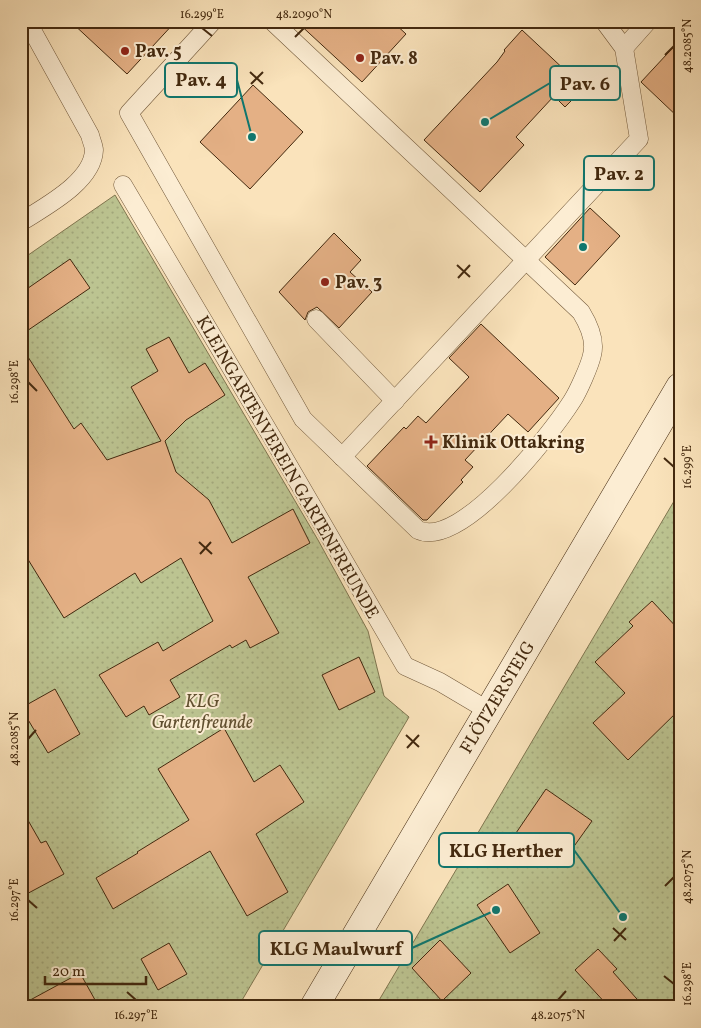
<svg xmlns="http://www.w3.org/2000/svg" width="701" height="1028" viewBox="0 0 701 1028" font-family="Vollkorn,serif">
<style>
.grass{fill:url(#grass-dots);stroke:#807650}
.building{fill:#e4b085;stroke:#43290f}
.lines{fill:none;stroke-linecap:round;stroke-linejoin:round}
.service-casing{stroke:#71583a;stroke-width:19}
.secondary-casing{stroke:#43290f;stroke-width:29}
.service{stroke:#fcedd3;stroke-width:18}
.secondary{stroke:#fcedd3;stroke-width:28}
.ticks{fill:none;stroke:#43290f;stroke-width:2}
.poi-dot{fill:#8f2418;stroke:#fcedd3;stroke-width:2}
.labels{text-anchor:middle;stroke-width:4;stroke-linejoin:round;paint-order:stroke}
.poi-label{font-size:18px;font-weight:bold;fill:#43290f;stroke:#fcedd3;text-anchor:start}
.street-label{font-size:18px;fill:#43290f;stroke:#fcedd3}
.park-label{font-size:18px;font-style:italic;fill:#615030;stroke:#fcedd3}
.leader{fill:none;stroke:#0f766e;stroke-width:2}
.callout-dot{fill:#0f766e;stroke:#fcedd3;stroke-width:2}
.callout{fill:#fcedd3;stroke:#0f766e;stroke-width:2}
.callout-label{font-size:19px;text-anchor:middle;font-weight:bold;fill:#43290f}
.neatline{fill:none;stroke:#43290f;stroke-width:2}
.ticks-label{font-size:12px;text-anchor:middle;fill:#43290f}
</style>
<defs>
<pattern id="grass-dots" width="8" height="8" patternUnits="userSpaceOnUse" patternTransform="scale(1.25)"><rect width="8" height="8" fill="#bcc491"/><path d="M2 2h.1M6 6h.1" fill="none" stroke="#a3a87c" stroke-width="1.8" stroke-linecap="round"/></pattern>
</defs>
<rect width="100%" height="100%" fill="#fae3bb"/>
<filter id="stains"><feTurbulence type="fractalNoise" baseFrequency=".004" numOctaves="4"/><feColorMatrix values="0 0 0 0 .2 0 0 0 0 .09 0 0 0 0 .02 0 0 0 .5 -.17"/></filter>
<radialGradient id="worn" r=".72"><stop offset=".6" stop-color="#630" stop-opacity="0"/><stop offset="1" stop-color="#630" stop-opacity=".3"/></radialGradient>
<!-- grass -->
<g class="grass">
<polygon points="115,195 318,540 368,631 384,696 409,717 238,1007 21,1007 21,260"/>
<polygon points="680,491 680,1007 375,1007"/>
</g>
<!-- building -->
<g class="building">
<polygon points="70,21 176,21 127,74"/>
<polygon points="296,21 392,21 406,34 362,82"/>
<polygon points="522,30 584,88 565,107 554,96 516,137 524,145 480,192 424,140 497,62 505,51 504,50"/>
<polygon points="680,40 680,119 641,82"/>
<polygon points="253,85 303,132 250,189 200,142"/>
<polygon points="590,208 620,236 575,285 545,257"/>
<polygon points="334,233 361,260 350,272 372,292 339,328 317,307 308,312 305,320 279,292"/>
<polygon points="70,259 90,288 21,335 21,293"/>
<polygon points="481,324 559,398 528,432 508,414 465,460 473,467 461,480 463,482 427,520 423,520 367,466 404,427 406,429 418,416 426,423 469,377 449,358"/>
<polygon points="169,337 189,373 205,363 225,395 186,420 165,441 176,472 209,500 232,543 293,509 310,543 248,577 279,633 250,648 246,640 232,648 230,645 170,680 180,697 149,715 144,706 126,717 99,675 158,642 163,651 213,621 181,558 141,583 135,573 64,618 21,548 21,346 74,429 81,423 107,460 161,441 131,387 158,371 146,349"/>
<polygon points="652,601 680,631 680,709 628,760 593,723 625,693 595,662 633,626 629,622"/>
<polygon points="359,657 375,692 339,710 322,675"/>
<polygon points="55,689 80,734 48,753 21,708"/>
<polygon points="224,728 254,782 280,765 304,802 256,834 288,892 247,916 210,851 113,909 96,878 138,853 137,852 189,820 158,769"/>
<polygon points="546,789 592,821 565,859 555,859 516,833"/>
<polygon points="21,808 41,843 46,841 64,874 21,897"/>
<polygon points="508,884 540,933 510,953 477,905"/>
<polygon points="440,940 471,973 442,1001 412,968"/>
<polygon points="169,943 187,974 158,990 141,959"/>
<polygon points="598,949 617,969 613,972 644,1007 609,1007 575,970"/>
<polygon points="80,973 99,1007 21,1007 21,1005"/>
</g>
<g class="lines">
<!-- service casing -->
<g class="service-casing">
<g id="service">
<path d="M213,21L129,113L303,419L418,530C461,550 551,434 572,401C578,392 590,365 592,355C596,340 589,325 581,312L272,21"/>
<polyline points="624,48 648,21"/>
<polyline points="123,185 272,437 405,666 440,682 489,711"/>
<path d="M21,222C44,207 93,182 94,150C94,146 91,140 90,135L27,21"/>
<polyline points="316,319 395,401"/>
<polyline points="342,457 639,139 624,48 604,21"/>
</g>
</g>
<!-- secondary casing -->
<g class="secondary-casing">
<polyline id="secondary" points="314,1007 680,387"/>
</g>
<!-- service -->
<use href="#service" class="service"/>
<!-- secondary -->
<use href="#secondary" class="secondary"/>
</g>
<!-- ticks -->
<path class="ticks" d="M202,28L212,36M295,37L304,28M665,55L674,46M250,72L263,84M251,84L263,72M457,265L470,277M458,278L470,265M28,382L37,391M664,458L674,467M199,542L212,554M200,554L211,542M406,735L419,747M28,739L36,730M407,748L419,735M665,886L674,877M28,900L37,908M613,928L626,940M614,941L626,928M664,976L674,984M127,992L136,1000M558,1000L566,991"/>
<!-- markers -->
<g class="poi-dot">
<circle cx="125" cy="51" r="5"/>
<circle cx="360" cy="58" r="5"/>
<circle cx="325" cy="282" r="5"/>
<path d="M428.5 434.5h5v5h5v5h-5v5h-5v-5h-5v-5h5z"/>
</g>
<g class="labels">
<!-- poi labels -->
<g class="poi-label">
<text x="135" y="57">Pav. 5</text>
<text x="370" y="64">Pav. 8</text>
<text x="335" y="288">Pav. 3</text>
<text x="442" y="448">Klinik Ottakring</text>
</g>
<!-- street labels -->
<g class="street-label">
<text transform="translate(288 467) rotate(60)" y="6">KLEINGARTENVEREIN GARTENFREUNDE</text>
<text transform="translate(497 697) rotate(-59)" y="6">FLÖTZERSTEIG</text>
</g>
<!-- park labels -->
<g class="park-label">
<text x="202" y="707">KLG<tspan x="202" dy="21">Gartenfreunde</tspan></text>
</g>
</g>
<!-- callouts -->
<path class="leader" d="M252 137L237 80M485 122L550 83M583 247L584 173M623 917L574 850M496 910L412 948"/>
<g class="callout-dot">
<circle cx="252" cy="137" r="5"/>
<circle cx="485" cy="122" r="5"/>
<circle cx="583" cy="247" r="5"/>
<circle cx="623" cy="917" r="5"/>
<circle cx="496" cy="910" r="5"/>
</g>
<g class="callout">
<rect x="165" y="63" width="72" height="34" rx="5"/>
<rect x="550" y="66" width="70" height="34" rx="5"/>
<rect x="584" y="156" width="70" height="34" rx="5"/>
<rect x="439" y="833" width="135" height="34" rx="5"/>
<rect x="259" y="931" width="153" height="34" rx="5"/>
</g>
<g class="callout-label">
<text x="201" y="86">Pav. 4</text>
<text x="585" y="90">Pav. 6</text>
<text x="619" y="180">Pav. 2</text>
<text x="506" y="857">KLG Herther</text>
<text x="336" y="955">KLG Maulwurf</text>
</g>
<!-- margin -->
<rect width="701" height="1028" fill="none" stroke="#fae3bb" stroke-width="55"/>
<!-- scale -->
<path d="M45 976v8h101v-8" fill="none" stroke="#43290f" stroke-width="2.5"/>
<text x="52" y="976" font-size="15" fill="#43290f" stroke="#fcedd3" stroke-width="4" paint-order="stroke">20 m</text>
<rect x="28" y="28" width="646" height="972" class="neatline"/>
<g class="ticks-label">
<text x="202" y="18">16.299°E</text>
<text x="304" y="18">48.2090°N</text>
<text transform="translate(687 46) rotate(-90)" y="4">48.2085°N</text>
<text transform="translate(14 382) rotate(-90)" y="4">16.298°E</text>
<text transform="translate(687 467) rotate(-90)" y="4">16.299°E</text>
<text transform="translate(14 739) rotate(-90)" y="4">48.2085°N</text>
<text transform="translate(687 877) rotate(-90)" y="4">48.2075°N</text>
<text transform="translate(14 900) rotate(-90)" y="4">16.297°E</text>
<text transform="translate(687 984) rotate(-90)" y="4">16.298°E</text>
<text x="136" y="1019">16.297°E</text>
<text x="558" y="1019">48.2075°N</text>
</g>
<rect width="100%" height="100%" filter="url(#stains)"/>
<rect width="100%" height="100%" fill="url(#worn)"/>
</svg>
